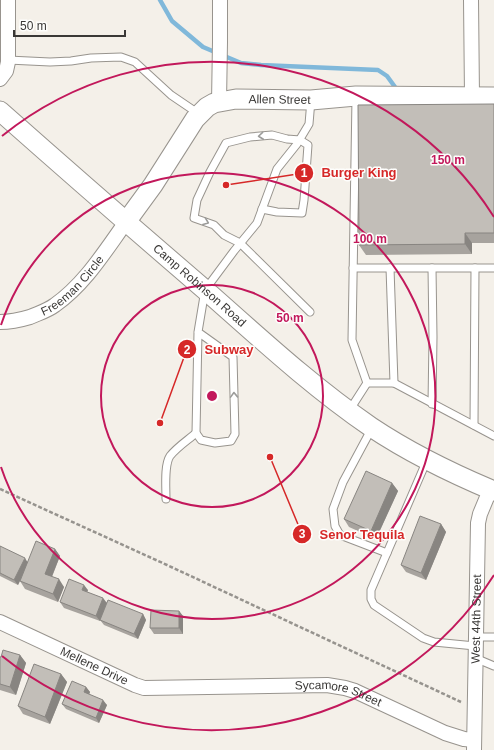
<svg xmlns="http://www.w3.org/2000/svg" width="494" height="750" viewBox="0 0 494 750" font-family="Arial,sans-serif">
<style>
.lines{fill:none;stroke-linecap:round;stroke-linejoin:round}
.stream{stroke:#80b8da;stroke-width:4.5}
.lane-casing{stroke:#98948e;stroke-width:9}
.street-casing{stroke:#98948e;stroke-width:16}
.secondary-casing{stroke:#98948e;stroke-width:21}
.path{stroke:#96938e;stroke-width:2.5;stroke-dasharray:4 2;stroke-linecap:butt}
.lane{stroke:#fff;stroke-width:7}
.street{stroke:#fff;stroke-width:14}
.secondary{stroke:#fff;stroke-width:19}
.wall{fill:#a7a39e}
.shaded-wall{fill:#888581}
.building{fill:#c2beb8;stroke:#888581}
.oneway{stroke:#9c9c9a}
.ring{fill:none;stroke:#c2185b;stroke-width:2}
.labels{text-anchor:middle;stroke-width:3;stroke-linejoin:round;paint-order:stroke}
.street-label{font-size:12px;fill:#3a3836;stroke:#fefefc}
.centre{fill:#c2185b;stroke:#fefefc;stroke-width:2}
.ring-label{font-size:12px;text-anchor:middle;font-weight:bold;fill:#c2185b;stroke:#fefefc;stroke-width:3;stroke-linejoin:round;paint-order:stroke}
.leader{fill:none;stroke:#d62828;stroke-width:1.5}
.callout-dot{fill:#d62828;stroke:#fefefc;stroke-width:1.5}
.mark-label{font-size:12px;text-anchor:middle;font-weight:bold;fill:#fff}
.callout-label{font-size:13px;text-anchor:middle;font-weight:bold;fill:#d62828;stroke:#fefefc;stroke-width:3;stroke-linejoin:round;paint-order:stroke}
</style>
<rect width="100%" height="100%" fill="#f4f0e9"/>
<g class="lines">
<!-- stream -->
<polyline class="stream" points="160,0 172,21 203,47 241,63 261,65 378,70 387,76 395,87"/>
<!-- lane casing -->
<g class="lane-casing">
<g id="lane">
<polyline points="8,60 50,62 71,61 91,58 121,57 135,62 171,95 199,114"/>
<polyline points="262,209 277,212 302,213 304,200 308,145 300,140 287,139 272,135 250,137 226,143 210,172 197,200 194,218 214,225 224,235 240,243 310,312"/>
<polyline points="353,268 494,268"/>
<polyline points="390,268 394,383"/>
<polyline points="432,268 433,337 432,404"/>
<polyline points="198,332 233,357 235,434 231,441 215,443 201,440 196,433 198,332 205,290 234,251 257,223 277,169 297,144 309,124 311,100"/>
<polyline points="367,383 394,383 494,436"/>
<polyline points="349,411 367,383 352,340 356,98"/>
<polyline points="474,425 475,268"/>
<polyline points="372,428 343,482 333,509 335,526 340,535 387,553"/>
<polyline points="427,460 371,590 371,599 374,605 423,638 434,642 475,646"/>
<path d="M166,499C166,487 164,465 170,456C177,447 188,440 196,433"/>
<polyline points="475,637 494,637"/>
<polyline points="475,658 494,666"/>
</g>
</g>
<!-- street casing -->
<g class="street-casing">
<g id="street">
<polyline points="471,0 472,96"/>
<polyline points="0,79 6,71 8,62 8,0"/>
<polyline points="219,102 220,42 220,0"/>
<path id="s1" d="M0,322C10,322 20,320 30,317C39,313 47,311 55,305C85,284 105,251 126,222"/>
<path id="s2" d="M0,622L135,685L144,688L327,685L345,688L355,691L445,733L464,739L474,740"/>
<path id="s3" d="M474,750L478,523L480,514L490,490"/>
</g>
</g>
<!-- secondary casing -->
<g class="secondary-casing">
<g id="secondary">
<path id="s4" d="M0,111C70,173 140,234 211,295C263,341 314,388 371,427C410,453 451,473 494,491"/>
<path id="s5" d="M126,222L153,185L195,119L207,107L214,103L236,99L311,100L356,96L494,97"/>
</g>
</g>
<!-- path -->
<polyline class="path" points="0,489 167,565 461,702"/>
<!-- lane -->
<use href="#lane" class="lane"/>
<!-- street -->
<use href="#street" class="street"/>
<!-- secondary -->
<use href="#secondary" class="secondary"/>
</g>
<!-- wall -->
<g class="wall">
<polygon points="494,104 494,243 472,243 472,254 366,255 359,245"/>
<polygon points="392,483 398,491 376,539 349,527 344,519"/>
<polygon points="441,524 446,532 426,580 406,572 401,565"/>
<polygon points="0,546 28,562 55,549 60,556 52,577 64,587 58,602 25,589 20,581 18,585 0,576"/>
<polygon points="88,590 87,592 107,603 100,619 143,614 146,620 138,639 104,625 100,620 100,621 64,608 60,602"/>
<polygon points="179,611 183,616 183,634 154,634 150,628"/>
<polygon points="20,655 26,663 16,695 0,690 0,657"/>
<polygon points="61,674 67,682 50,724 23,714 18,706"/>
<polygon points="86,687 90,692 89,694 107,705 99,723 66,709 62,704"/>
</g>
<!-- shaded-wall -->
<g class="shaded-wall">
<polygon points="465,233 472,243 472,254 465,244"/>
<polygon points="392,483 398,491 376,539 371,531"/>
<polygon points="441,524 446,532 426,580 421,573"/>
<polygon points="55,549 60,556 50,581 45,574"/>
<polygon points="25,558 28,563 18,585 14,580"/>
<polygon points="59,579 64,587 58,602 53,594"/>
<polygon points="84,585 88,590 86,595 82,590"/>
<polygon points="103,598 107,603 100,621 96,616"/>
<polygon points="179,611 183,616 183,634 179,628"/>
<polygon points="143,614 146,620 138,639 134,634"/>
<polygon points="20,655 26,663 16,695 10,687"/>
<polygon points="61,674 67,682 50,724 45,717"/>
<polygon points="86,687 90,692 88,697 84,692"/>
<polygon points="103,700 107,705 99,723 96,718"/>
</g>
<!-- building -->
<g class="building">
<polygon points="494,104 494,233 465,233 465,244 359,245 358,105"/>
<polygon points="366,471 392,483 371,531 344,519"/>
<polygon points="420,516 441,524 421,573 401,565"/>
<polygon points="36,541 55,549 45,574 59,579 53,594 20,581"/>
<polygon points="0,546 25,558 14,580 0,573"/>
<polygon points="69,579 84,585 82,590 103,598 96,616 60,602"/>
<polygon points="108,600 143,614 134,634 100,620"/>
<polygon points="151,610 179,611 179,628 150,628"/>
<polygon points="3,650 20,655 10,687 0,684 0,657 1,657"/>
<polygon points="34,664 61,674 45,717 18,706"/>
<polygon points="72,681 86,687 84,692 103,700 96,718 62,704"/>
</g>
<!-- one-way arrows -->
<defs><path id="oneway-chevron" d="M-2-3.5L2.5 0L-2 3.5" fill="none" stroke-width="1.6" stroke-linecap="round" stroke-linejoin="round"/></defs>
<g class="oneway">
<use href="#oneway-chevron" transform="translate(261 136) rotate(174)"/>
<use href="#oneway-chevron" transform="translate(206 222) rotate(21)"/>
<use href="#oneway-chevron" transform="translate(234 395) rotate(-92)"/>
</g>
<!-- distance rings -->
<g class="ring">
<circle cx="212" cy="396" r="111"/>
<path d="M1 325A223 223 0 1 1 1 467"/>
<path d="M494 575A334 334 0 0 1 2 656M2 136A334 334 0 0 1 494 217"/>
</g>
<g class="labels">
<!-- street labels -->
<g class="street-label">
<text dy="4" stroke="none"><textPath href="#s5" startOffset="215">Allen Street</textPath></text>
<text dy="4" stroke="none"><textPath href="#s1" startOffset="84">Freeman Circle</textPath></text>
<text dy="4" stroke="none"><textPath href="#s4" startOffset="265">Camp Robinson Road</textPath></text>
<text dy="4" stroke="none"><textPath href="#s3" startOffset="131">West 44th Street</textPath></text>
<text dy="4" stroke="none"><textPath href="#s2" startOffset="104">Mellene Drive</textPath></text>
<text dy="4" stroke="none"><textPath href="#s2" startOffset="354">Sycamore Street</textPath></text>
</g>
</g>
<circle cx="212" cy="396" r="6" class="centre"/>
<g class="ring-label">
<text x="448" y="164">150 m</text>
<text x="370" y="243">100 m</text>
<text x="290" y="322">50 m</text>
</g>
<!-- callouts -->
<path class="leader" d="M226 185L304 173M160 423L187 349M270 457L302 534"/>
<g class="callout-dot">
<circle cx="226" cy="185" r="4"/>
<circle cx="160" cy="423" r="4"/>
<circle cx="270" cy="457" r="4"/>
<circle cx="304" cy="173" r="10"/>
<circle cx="187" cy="349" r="10"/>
<circle cx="302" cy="534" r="10"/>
</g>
<g class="mark-label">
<text x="304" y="177">1</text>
<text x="187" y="354">2</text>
<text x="302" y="538">3</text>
</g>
<g class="callout-label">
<text x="359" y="177">Burger King</text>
<text x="229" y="354">Subway</text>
<text x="362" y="539">Senor Tequila</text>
</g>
<!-- scale -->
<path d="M14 30v6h111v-6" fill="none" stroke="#3a3836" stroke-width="2"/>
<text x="20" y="30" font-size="12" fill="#3a3836" stroke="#fefefc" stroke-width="3" paint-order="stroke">50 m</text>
</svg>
